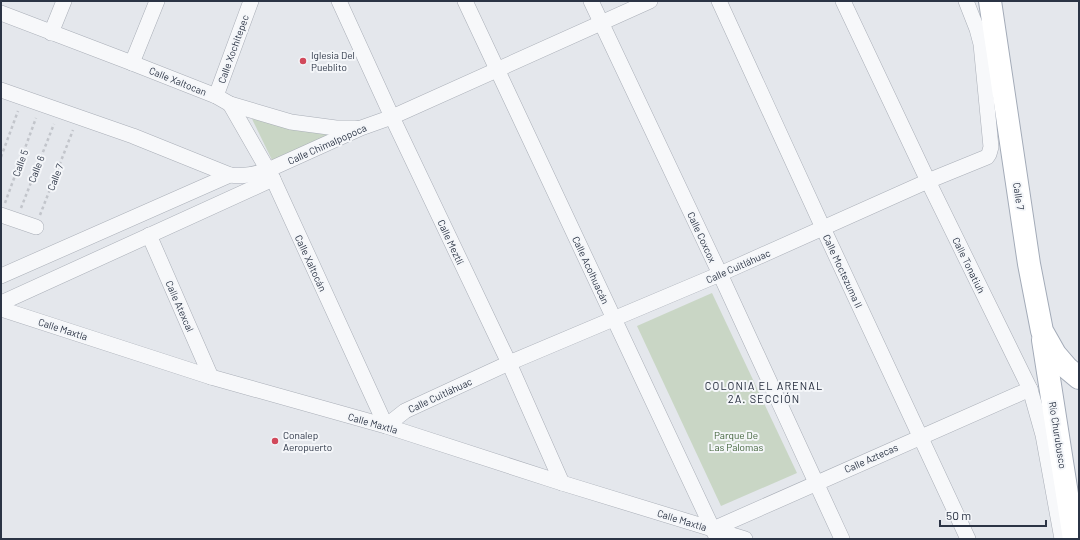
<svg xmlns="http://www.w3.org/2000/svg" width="1080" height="540" viewBox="0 0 1080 540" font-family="Barlow,sans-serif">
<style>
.green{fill:#c9d6c5}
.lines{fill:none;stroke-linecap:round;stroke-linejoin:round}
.street-casing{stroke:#a9aeb7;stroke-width:16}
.primary-casing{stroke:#a3abb8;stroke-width:24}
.path{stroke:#c2c5cb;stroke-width:2.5;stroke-dasharray:3 3;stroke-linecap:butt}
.street{stroke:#f7f8fa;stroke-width:15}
.primary{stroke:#fff;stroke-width:22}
.poi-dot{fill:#d1495b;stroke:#f4f6f9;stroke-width:1.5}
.labels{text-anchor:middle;stroke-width:4;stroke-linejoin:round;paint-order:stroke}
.street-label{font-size:10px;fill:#2b3445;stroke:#f4f6f9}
.poi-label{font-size:10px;fill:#2b3445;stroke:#f4f6f9;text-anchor:start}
.park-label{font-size:10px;fill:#3f6138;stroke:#f4f6f9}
.neighbourhood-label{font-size:11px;letter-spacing:1px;fill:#1d2536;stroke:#f4f6f9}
</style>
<rect width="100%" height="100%" fill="#e4e7ec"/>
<!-- green -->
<g class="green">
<polygon points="252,119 341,132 272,160"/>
<polygon points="712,293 797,473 721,506 637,326"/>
</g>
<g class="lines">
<!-- street casing -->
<g class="street-casing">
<g id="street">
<polyline points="339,1 392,117 509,363 562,483"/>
<polyline points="465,1 715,534"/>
<polyline points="591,1 720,274 842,539"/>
<polyline points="719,1 823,228 968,539"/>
<polyline points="843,1 928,181 1030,389 1043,435 1062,539"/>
<polyline points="1,13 132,63 216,96 230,104 291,122 336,128 355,128"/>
<polyline points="51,33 64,1"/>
<polyline points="132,63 157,1"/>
<polyline points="1,90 133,136 230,175"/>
<polyline points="216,96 251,1"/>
<polyline points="230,104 273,179 386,426 405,411 509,363 720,274 928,181 987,157 989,154 991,147 981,44 977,29 966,1"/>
<polyline points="1,215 36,227"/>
<polyline points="149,235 211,377"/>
<path d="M1,276L230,175C244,177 255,174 268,170L361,128L392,117L650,1"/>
<polyline points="1,303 273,179"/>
<polyline points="1,309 211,377 386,426 562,483 745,539"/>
<polyline points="713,529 1030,389"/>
</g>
</g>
<!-- primary casing -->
<g class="primary-casing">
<g id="primary">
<polyline points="990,1 1029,264 1042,331 1055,354 1067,368 1079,378"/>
<polyline points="1043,340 1074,539"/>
</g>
</g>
<!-- path -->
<g class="path">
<polyline points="1,157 18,111"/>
<polyline points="5,203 36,118"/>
<polyline points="21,208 54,124"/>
<polyline points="40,215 73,130"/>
</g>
<!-- street -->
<use href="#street" class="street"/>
<!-- primary -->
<use href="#primary" class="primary"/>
</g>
<!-- markers -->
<g class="poi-dot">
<circle cx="303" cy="61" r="4"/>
<circle cx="275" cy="441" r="4"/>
</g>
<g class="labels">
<!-- street labels -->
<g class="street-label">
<text transform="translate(233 49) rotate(-70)" y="4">Calle Xochitepec</text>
<text transform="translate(178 81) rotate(22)" y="4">Calle Xaltocan</text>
<text transform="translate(327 144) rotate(-24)" y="4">Calle Chimalpopoca</text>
<text transform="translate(20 163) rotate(-70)" y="4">Calle 5</text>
<text transform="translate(36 169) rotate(-69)" y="4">Calle 6</text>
<text transform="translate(55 177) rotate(-69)" y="4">Calle 7</text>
<text transform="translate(1019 196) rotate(81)" y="4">Calle 7</text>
<text transform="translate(702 237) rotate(65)" y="4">Calle Coxcox</text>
<text transform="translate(451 242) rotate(65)" y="4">Calle Meztli</text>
<text transform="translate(311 263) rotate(65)" y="4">Calle Xaltocán</text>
<text transform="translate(969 265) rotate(64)" y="4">Calle Tonatiuh</text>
<text transform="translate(738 266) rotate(-24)" y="4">Calle Cuitláhuac</text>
<text transform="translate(591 270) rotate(65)" y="4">Calle Acolhuacán</text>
<text transform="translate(843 271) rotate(65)" y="4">Calle Moctezuma II</text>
<text transform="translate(180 306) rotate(66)" y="4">Calle Atexcal</text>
<text transform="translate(63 329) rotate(18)" y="4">Calle Maxtla</text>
<text transform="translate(440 395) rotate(-25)" y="4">Calle Cuitláhuac</text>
<text transform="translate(373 423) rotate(16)" y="4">Calle Maxtla</text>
<text transform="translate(1058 435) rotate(81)" y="4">Río Churubusco</text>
<text transform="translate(871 458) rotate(-24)" y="4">Calle Aztecas</text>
<text transform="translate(682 520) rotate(17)" y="4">Calle Maxtla</text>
</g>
<!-- poi labels -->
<g class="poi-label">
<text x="311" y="59">Iglesia Del<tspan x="311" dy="12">Pueblito</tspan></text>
<text x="283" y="439">Conalep<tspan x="283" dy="12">Aeropuerto</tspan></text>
</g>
<!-- park labels -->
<g class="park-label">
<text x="736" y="439">Parque De<tspan x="736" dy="12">Las Palomas</tspan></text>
</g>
<!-- neighbourhood labels -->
<g class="neighbourhood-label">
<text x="764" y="390">COLONIA EL ARENAL<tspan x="764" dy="13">2A. SECCIÓN</tspan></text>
</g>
</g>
<!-- border -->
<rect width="1080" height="540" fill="none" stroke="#2b3445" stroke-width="4"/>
<!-- scale -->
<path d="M940 520v6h106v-6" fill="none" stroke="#2b3445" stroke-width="2"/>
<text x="946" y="520" font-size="12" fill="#2b3445" stroke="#f4f6f9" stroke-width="3" paint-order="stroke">50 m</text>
</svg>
